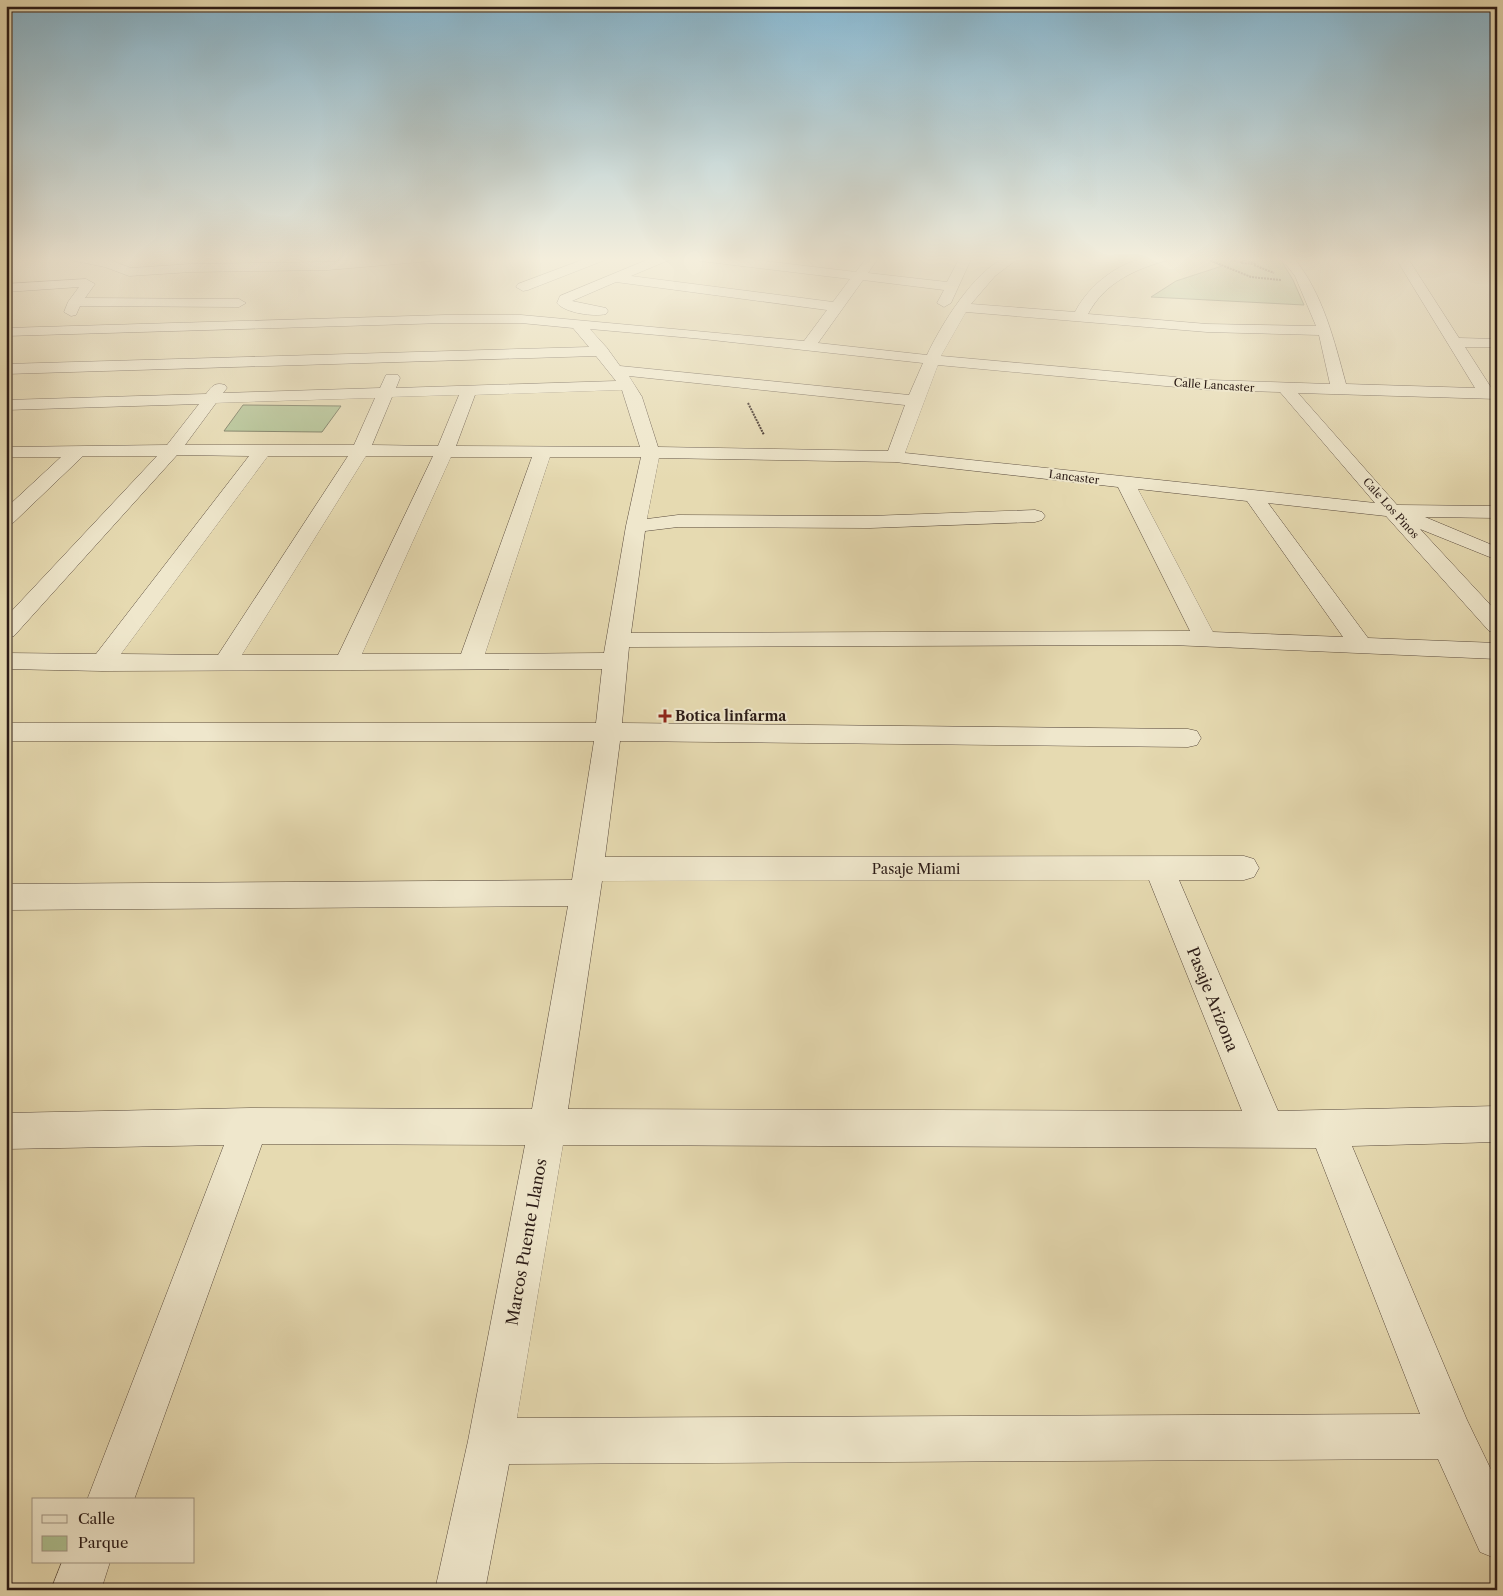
<svg xmlns="http://www.w3.org/2000/svg" width="1503" height="1596" viewBox="0 0 1503 1596" font-family="'Libre Caslon Text',serif">
<style>
.green{fill:#aec191;stroke:#6c6e54}
.lines{fill:none;stroke-linecap:round;stroke-linejoin:round}
.minor-casing{stroke:#5a4b3d;stroke-width:1}
.path{stroke:#2b1b16;stroke-width:2;stroke-dasharray:2 1;stroke-linecap:butt}
.minor{fill:#efe7cc;fill-rule:evenodd}
.poi-dot{fill:#8f2418;stroke:#efe7cc;stroke-width:2}
.labels{text-anchor:middle;stroke-width:4;stroke-linejoin:round;paint-order:stroke}
.far-street-label{font-size:11px;fill:#2b1b16;stroke:#efe7cc}
.poi-label{font-size:14px;font-weight:bold;fill:#2b1b16;stroke:#efe7cc;text-anchor:start}
.street-label{font-size:14px;fill:#2b1b16;stroke:#efe7cc}
.near-street-label{font-size:16px;fill:#2b1b16;stroke:#efe7cc}
</style>
<rect width="100%" height="100%" fill="#e6dab1"/>
<filter id="stains"><feTurbulence type="fractalNoise" baseFrequency=".004" numOctaves="4"/><feColorMatrix values="0 0 0 0 .2 0 0 0 0 .09 0 0 0 0 .02 0 0 0 .5 -.17"/></filter>
<radialGradient id="worn" r=".72"><stop offset=".6" stop-color="#630" stop-opacity="0"/><stop offset="1" stop-color="#630" stop-opacity=".3"/></radialGradient>
<!-- green -->
<g class="green">
<polygon points="1201,257 1279,257 1293,280 1304,305 1151,297 1176,281 1222,266"/>
<polygon points="243,405 341,406 322,432 224,431"/>
</g>
<g class="lines">
<!-- minor casing -->
<g class="minor-casing">
<g id="minor">
<polygon points="68,257 92,257 112,261 131,268 191,264 328,262 385,257 437,257 431,261 328,270 191,272 129,276 105,267 70,260"/>
<polygon points="590,257 607,257 605,260 528,290 523,291 516,287 518,284"/>
<path d="M654,257H671L669,260L631,276L833,302L850,279L700,261L694,257H731L856,272L867,257H879L868,273L947,282L960,257H972L951,303L944,307L937,303L944,290L863,280L818,343L927,355C941,325 974,271 1005,258C1009,256 1016,257 1020,257L995,276L971,304L1075,312C1089,285 1119,261 1151,257C1157,256 1164,257 1170,257L1168,260C1136,269 1105,282 1088,314L1207,324L1316,326L1295,276L1280,257H1293C1323,293 1334,340 1346,384L1475,388L1395,257H1407L1459,338L1497,339V347H1465L1492,389H1497V399L1298,393L1397,505L1497,506V518L1425,517L1497,547V560L1420,529L1497,612V633L1489,631L1386,516L1268,503L1368,638L1497,643V659L1172,645L629,647L622,723L1188,729L1197,731L1201,738L1197,745L1188,747L620,741L605,857L1244,856L1254,859L1259,868L1254,877L1244,880H1179L1278,1111L1497,1106V1142L1352,1146L1467,1420L1497,1482V1559L1480,1552L1438,1459L509,1464L485,1590H435L468,1441L525,1145L262,1144L134,1500H87L224,1145L6,1149V1113L250,1108L532,1109L568,906L6,910V884L572,880L594,741H6V723H596L602,669L102,671L6,669V653L96,654L249,456L177,455L14,636L6,638V617L157,456H83L13,523L6,525V508L61,457H6V447L167,445L199,404L6,410V400L206,394C212,386 215,382 225,385L227,388L223,393L380,388L386,375H398L400,378L396,388L616,381L596,356L6,374V364L589,347L573,328L521,323H445L6,336V328L445,315H521L804,341L827,310L616,282L572,301L606,308L608,311L606,314C594,317 565,313 557,303L560,296ZM966,312L1207,332L1319,335L1330,384L1209,380L941,356ZM590,329L703,339L923,363L909,395L620,366L607,348ZM938,365L1209,390L1280,392L1375,503L905,453ZM629,376L905,405L888,451L658,447L642,397ZM622,390L640,447L456,446L475,395ZM459,395L438,446L372,445L392,397ZM375,398L354,445H185L216,403ZM268,456H348L218,655L121,654ZM366,456H433L338,655H242ZM451,457H532L461,654H362ZM550,457H641L626,526L604,653L485,654ZM659,458L895,462L1118,487L1190,631L631,633L645,531L678,527L870,528L1035,522L1042,520L1045,516L1042,512L1035,510L870,516L678,515L647,519ZM1138,489L1247,501L1343,637L1213,632ZM1149,880L1242,1111L568,1109L602,881ZM563,1145L1316,1148L1420,1414L517,1418Z"/>
<polygon points="86,279 95,284 85,298 239,299 246,303 239,307 80,306 76,315 71,316 64,312 68,302 79,287 6,292 6,284"/>
<polygon points="62,1562 110,1562 101,1590 51,1590"/>
</g>
</g>
<!-- path -->
<g class="path">
<polyline points="1202,257 1251,277 1281,280"/>
<polyline points="1213,257 1241,262"/>
<polygon points="1245,260 1256,264 1241,263"/>
<polyline points="1254,265 1274,273"/>
<polyline points="748,403 764,435"/>
</g>
<!-- minor -->
<use href="#minor" class="minor"/>
</g>
<!-- sky -->
<linearGradient id="sky" x2="0" y2="1"><stop stop-color="#87b7d0"/><stop offset="0.54" stop-color="#f4eedc"/><stop offset="1" stop-color="#f4eedc" stop-opacity="0"/></linearGradient>
<rect width="1503" height="480" fill="url(#sky)"/>
<!-- markers -->
<path class="poi-dot" d="M662.5 708.5h5v5h5v5h-5v5h-5v-5h-5v-5h5z"/>
<g class="labels">
<!-- far-street labels -->
<g class="far-street-label">
<text transform="translate(1214 385) rotate(4)" y="4">Calle Lancaster</text>
<text transform="translate(1074 477) rotate(7)" y="4">Lancaster</text>
<text transform="translate(1391 508) rotate(48)" y="4">Cale Los Pinos</text>
</g>
<!-- poi labels -->
<g class="poi-label">
<text x="675" y="721">Botica linfarma</text>
</g>
<!-- street labels -->
<g class="street-label">
<text x="916" y="874">Pasaje Miami</text>
</g>
<!-- near-street labels -->
<g class="near-street-label">
<text transform="translate(1213 999) rotate(68)" y="6">Pasaje Arizona</text>
<text transform="translate(526 1242) rotate(-80)" y="6">Marcos Puente Llanos</text>
</g>
</g>
<!-- margin -->
<rect width="1503" height="1596" fill="none" stroke="#e6dab1" stroke-width="25"/>
<rect x="8" y="8" width="1488" height="1581" fill="none" stroke="#2b1b16" stroke-width="2.5"/>
<rect x="12" y="12" width="1478" height="1571" fill="none" stroke="#2b1b16"/>
<!-- legend -->
<rect x="32" y="1498" width="162" height="65" fill="#efe7cc" stroke="#a19583"/>
<rect x="42" y="1515" width="25" height="8" fill="#efe7cc" stroke="#a19583"/>
<text x="78" y="1524" font-size="15" fill="#2b1b16">Calle</text>
<rect x="42" y="1536" width="25" height="15" fill="#aec191" stroke="#a19583"/>
<text x="78" y="1548" font-size="15" fill="#2b1b16">Parque</text>
<rect width="100%" height="100%" filter="url(#stains)"/>
<rect width="100%" height="100%" fill="url(#worn)"/>
</svg>
